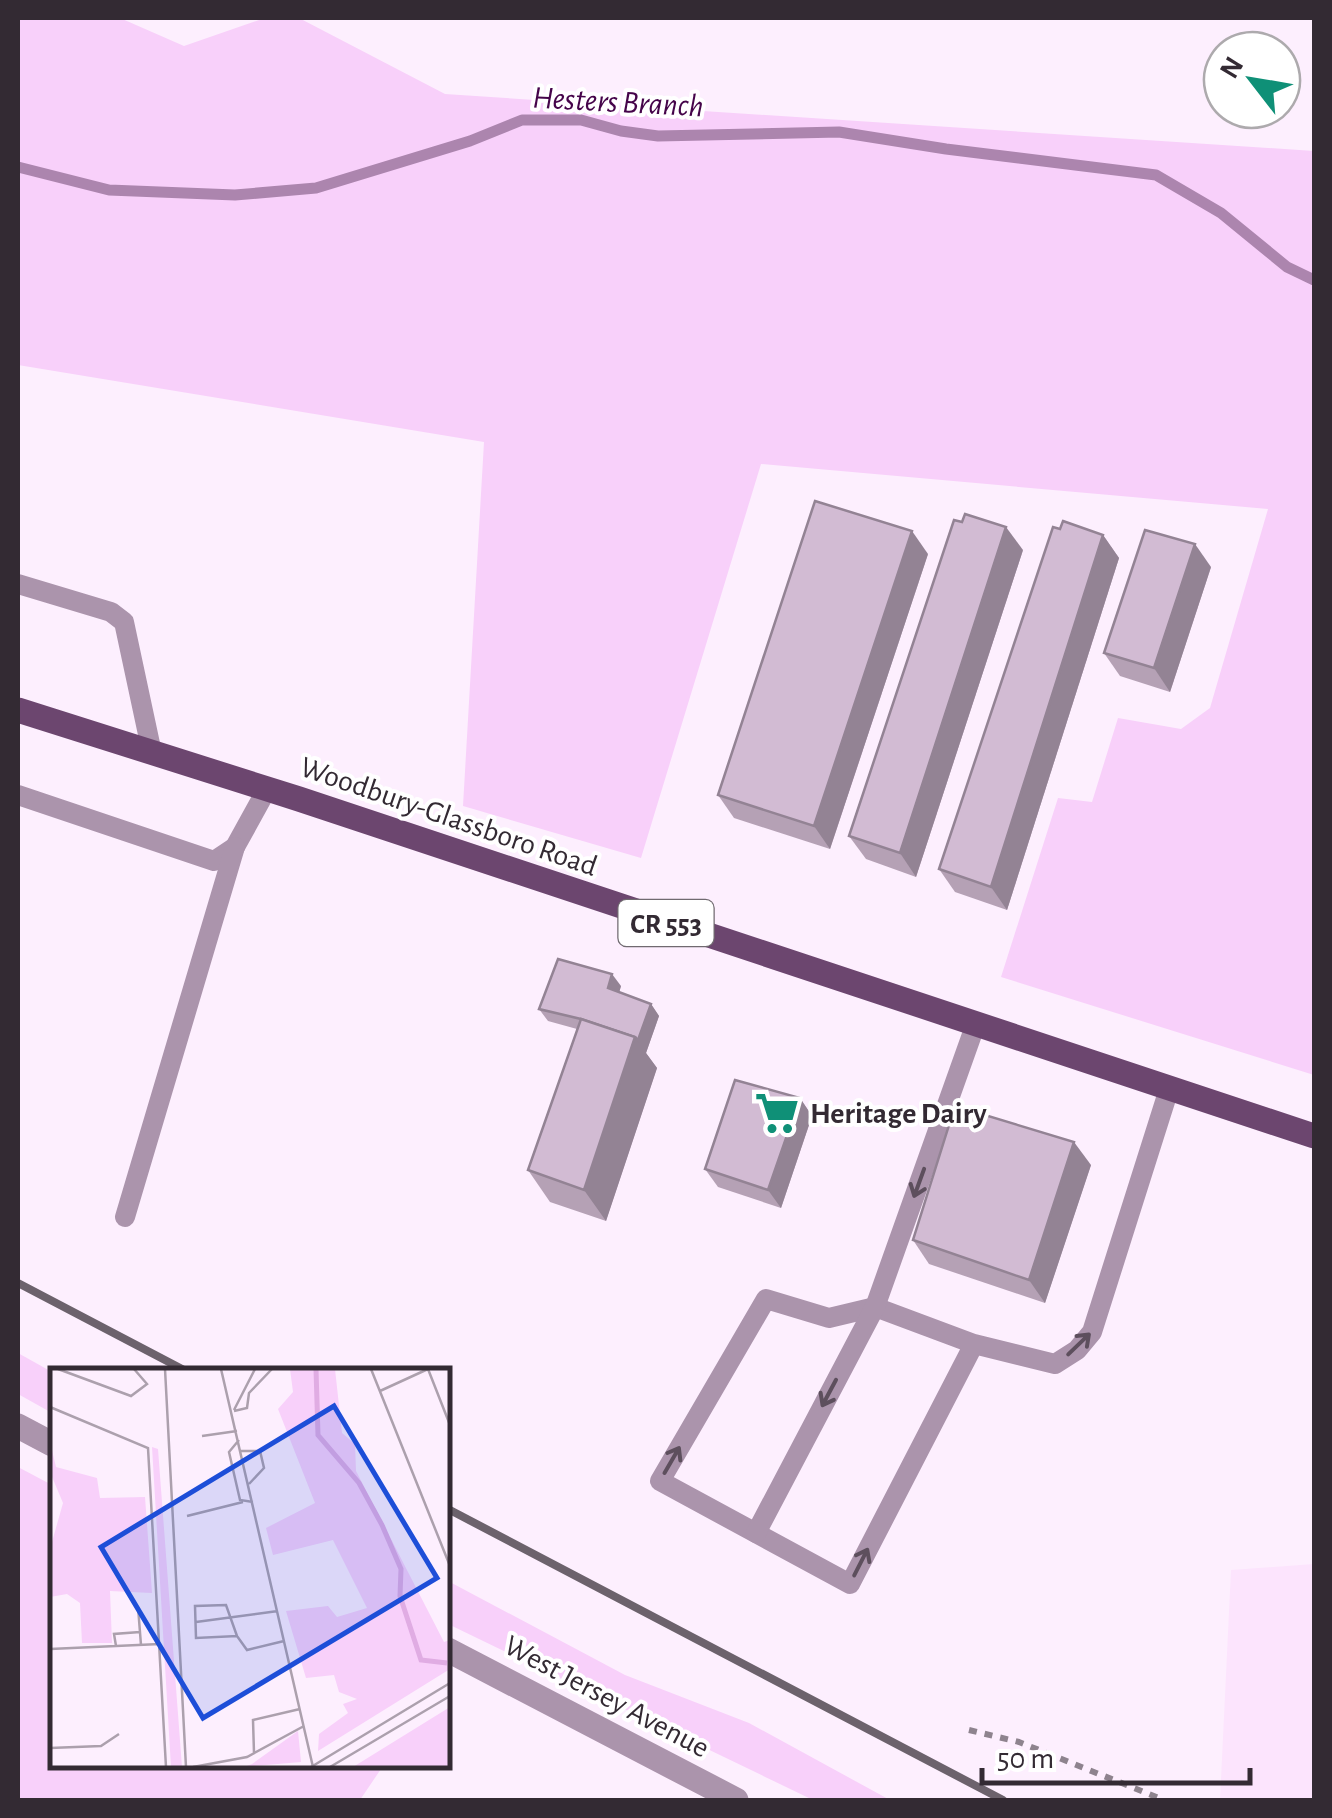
<svg xmlns="http://www.w3.org/2000/svg" width="1332" height="1818" viewBox="0 0 1332 1818" font-family="'Alegreya Sans',sans-serif">
<style>
.built{fill:#fce4fd}
.green{fill:#f8d0fa}
.lines{fill:none;stroke-linecap:round;stroke-linejoin:round}
.stream{stroke:#ac85ae;stroke-width:11}
.path{stroke:#8e838e;stroke-width:6;stroke-dasharray:8 8;stroke-linecap:butt}
.service{stroke:#ab94ac;stroke-width:20}
.minor{stroke:#ab94ac;stroke-width:25}
.primary{stroke:#6c466f;stroke-width:25}
.rail{stroke:#6c626c;stroke-width:8}
.wall{fill:#b5a1b5}
.shaded-wall{fill:#938394}
.building{fill:#d2bbd3;stroke:#938394;stroke-width:2.5}
.oneway{stroke:#5d4f5d}
.labels{text-anchor:middle;stroke-width:8;stroke-linejoin:round;paint-order:stroke}
.shield{fill:#fff;stroke:#706a70;stroke-width:2.5}
.shield-label{font-size:28px;font-weight:bold;fill:#332a33}
.street-label{font-size:30px;fill:#332a33;stroke:#fff}
.poi-label{font-size:30px;font-weight:bold;fill:#332a33;stroke:#fff;text-anchor:start}
.water-label{font-size:32px;font-style:italic;fill:#45044a;stroke:#fff}
.inset-river{fill:none;stroke:#e0ace3;stroke-width:5}
.inset-road{fill:none;stroke:#aca0ad;stroke-width:2.5}
.view{fill:#1d4ed8;fill-opacity:0.15;stroke:#1d4ed8;stroke-width:5}
.inset-edge{fill:none;stroke:#332a33;stroke-width:5}
</style>
<rect width="100%" height="100%" fill="#fdeffe"/>
<!-- built -->
<polygon class="built" points="1314,1564 1314,1800 1220,1800 1231,1570"/>
<!-- green -->
<g class="green">
<polygon points="18,18 120,18 184,46 265,18 299,18 445,94 1314,151 1314,1075 1001,977 1058,798 1092,802 1118,718 1181,729 1210,708 1268,509 761,464 641,858 463,806 484,442 18,365"/>
<polygon points="18,1353 52,1372 52,1413 18,1394"/>
<polygon points="18,1467 52,1485 52,1766 383,1766 360,1800 18,1800"/>
<polygon points="448,1581 625,1675 749,1723 890,1800 813,1800 448,1624"/>
</g>
<g class="lines">
<!-- stream -->
<polyline class="stream" points="18,167 109,190 235,195 316,188 470,141 522,120 581,120 621,131 658,136 839,132 946,149 1156,175 1221,213 1287,267 1314,280"/>
<!-- path -->
<polyline class="path" points="969,1730 1019,1742 1164,1800"/>
<!-- service -->
<g class="service">
<polyline points="18,584 111,612 124,622 152,753"/>
<polyline points="18,795 214,861 235,847 267,789"/>
<polyline points="125,1217 235,847"/>
<polyline points="974,1344 875,1307 829,1318 766,1299 660,1481 850,1584 974,1344 1055,1364 1077,1350 1092,1332 1169,1089"/>
<polyline points="756,1533 875,1307 975,1026"/>
</g>
<!-- minor -->
<g class="minor">
<polyline points="18,1426 52,1444"/>
<polyline points="448,1650 736,1800"/>
</g>
<!-- primary -->
<polyline class="primary" points="18,710 299,799 1314,1136"/>
<!-- rail -->
<g class="rail">
<polyline points="18,1283 184,1370"/>
<polyline points="448,1509 1003,1800"/>
</g>
</g>
<!-- wall -->
<g class="wall">
<polygon points="1103,535 1119,558 1007,910 955,892 939,869"/>
<polygon points="1023,550 916,877 866,859 849,836"/>
<polygon points="928,554 830,849 734,818 718,795"/>
<polygon points="1211,567 1170,692 1120,676 1104,653"/>
<polygon points="621,986 619,992 651,1004 659,1016 646,1053 657,1068 606,1221 550,1202 528,1170 577,1029 548,1021 539,1009"/>
<polygon points="800,1098 812,1116 781,1208 718,1187 705,1169"/>
<polygon points="1091,1165 1045,1303 929,1264 913,1240"/>
</g>
<!-- shaded-wall -->
<g class="shaded-wall">
<polygon points="1006,527 1023,550 916,877 900,853"/>
<polygon points="912,531 928,554 830,849 814,826"/>
<polygon points="1103,535 1119,558 1007,910 991,887"/>
<polygon points="1195,544 1211,567 1170,692 1154,668"/>
<polygon points="612,974 621,986 617,1000 608,988"/>
<polygon points="651,1004 659,1016 646,1053 657,1068 606,1221 584,1190 635,1037"/>
<polygon points="800,1098 812,1116 781,1208 768,1190"/>
<polygon points="1074,1142 1091,1165 1045,1303 1029,1280"/>
</g>
<!-- building -->
<g class="building">
<polygon points="815,501 912,531 814,826 718,795"/>
<polygon points="965,514 1006,527 900,853 849,836 954,520 962,522"/>
<polygon points="1063,521 1103,535 991,887 939,869 1053,527 1060,529"/>
<polygon points="1145,530 1195,544 1154,668 1104,653"/>
<polygon points="558,959 612,974 608,988 651,1004 638,1040 635,1037 581,1019 539,1009"/>
<polygon points="581,1019 635,1037 584,1190 528,1170"/>
<polygon points="735,1080 800,1098 768,1190 705,1169"/>
<polygon points="955,1106 1074,1142 1029,1280 913,1240"/>
</g>
<!-- one-way arrows -->
<defs><path id="oneway-shaft" d="M-6 0H5M1.5-3L5.5 0L1.5 3" fill="none" stroke-width="1.6" stroke-linecap="round" stroke-linejoin="round" transform="scale(2.5)"/></defs>
<g class="oneway">
<use href="#oneway-shaft" transform="translate(919 1183) rotate(110)"/>
<use href="#oneway-shaft" transform="translate(1079 1344) rotate(-44)"/>
<use href="#oneway-shaft" transform="translate(829 1393) rotate(118)"/>
<use href="#oneway-shaft" transform="translate(672 1460) rotate(-60)"/>
<use href="#oneway-shaft" transform="translate(861 1562) rotate(-63)"/>
</g>
<!-- icons -->
<defs>
<g id="supermarket-bare" transform="scale(3.45)"><path d="M-6-5.5h2.5l.6 2H6L4.5 2H-2.5L-4.4-4H-6ZM-1.5 3.2a1.3 1.3 0 1 0 .1 0ZM3 3.2a1.3 1.3 0 1 0 .1 0Z" fill="#0f9077" stroke="#fff" stroke-width="2.5" paint-order="stroke"/></g>
</defs>
<g fill-rule="evenodd">
<use href="#supermarket-bare" x="777" y="1113"/>
</g>
<g class="labels">
<!-- shield labels -->
<rect class="shield" x="618.5" y="900" width="95" height="46" rx="8"/>
<g class="shield-label">
<text x="666" y="933">CR 553</text>
</g>
<!-- street labels -->
<g class="street-label">
<text transform="translate(449 816) rotate(19)" y="10">Woodbury-Glassboro Road</text>
<text transform="translate(607 1696) rotate(28)" y="10">West Jersey Avenue</text>
</g>
<!-- poi labels -->
<g class="poi-label">
<text x="810" y="1123">Heritage Dairy</text>
</g>
<!-- water labels -->
<g class="water-label">
<text transform="translate(618 101) rotate(3)" y="11">Hesters Branch</text>
</g>
</g>
<!-- overview -->
<g transform="translate(50 1368)">
<rect width="400" height="400" fill="#fdeffe"/>
<path d="M240,1H285L292,65L305,76L306,103L394,274L400,272V301L268,383L269,366L298,345L293,336L307,331L289,324L284,307L256,310L236,243L278,238L287,249L317,240L283,172L223,187L216,160L265,135L228,41L243,24ZM0,74L6,99L47,110L50,130L95,129L102,225L60,223L62,275H32L30,235L17,226L0,229V181L13,135L0,104ZM102,79L108,81L132,399H121ZM400,339V399H303ZM248,363L251,394L194,399L202,396Z" fill="#f8d0fa"/>
<path class="inset-river" d="M266,1L268,67L309,115L332,157L351,201L350,228L371,292L397,295"/>
<path class="inset-road" d="M8,1L81,28L97,16L84,1M115,1L136,399M171,1L263,399M321,1L400,198M378,1L400,57M330,23L378,1M0,39L98,80L116,399M184,42L205,1M184,43L197,40L199,25L222,1M152,68L187,63M189,72L179,84L190,132L203,134M191,83H210L214,100L199,116M137,148L193,134M88,239L91,277M146,254L228,243M187,268L176,237L145,238L146,270L187,268L197,282L234,273M66,278L64,266L90,264M0,281L110,276M0,380L51,378L69,366M204,385L203,352L250,341M143,399L197,389L254,358M261,399L400,315M280,399L400,328"/>
<path class="view" d="M284,38L387,210L153,350L51,179Z"/>
<rect width="400" height="400" class="inset-edge"/>
</g>
<!-- border -->
<rect width="1332" height="1818" fill="none" stroke="#332a33" stroke-width="40"/>
<!-- north arrow -->
<g transform="translate(1252 80) rotate(301)"><circle r="48" fill="#ffffff" stroke="#adaaad" stroke-width="2.5"/>
<path d="M0-8L18 38L0 25L-18 38Z" fill="#0f9077"/>
<text y="-15" font-size="28" font-weight="bold" text-anchor="middle" fill="#332a33">N</text>
</g>
<!-- scale -->
<path d="M982 1768v15h268v-15" fill="none" stroke="#332a33" stroke-width="5"/>
<text x="997" y="1768" font-size="30" fill="#332a33" stroke="#ffffff" stroke-width="8" paint-order="stroke">50 m</text>
</svg>
